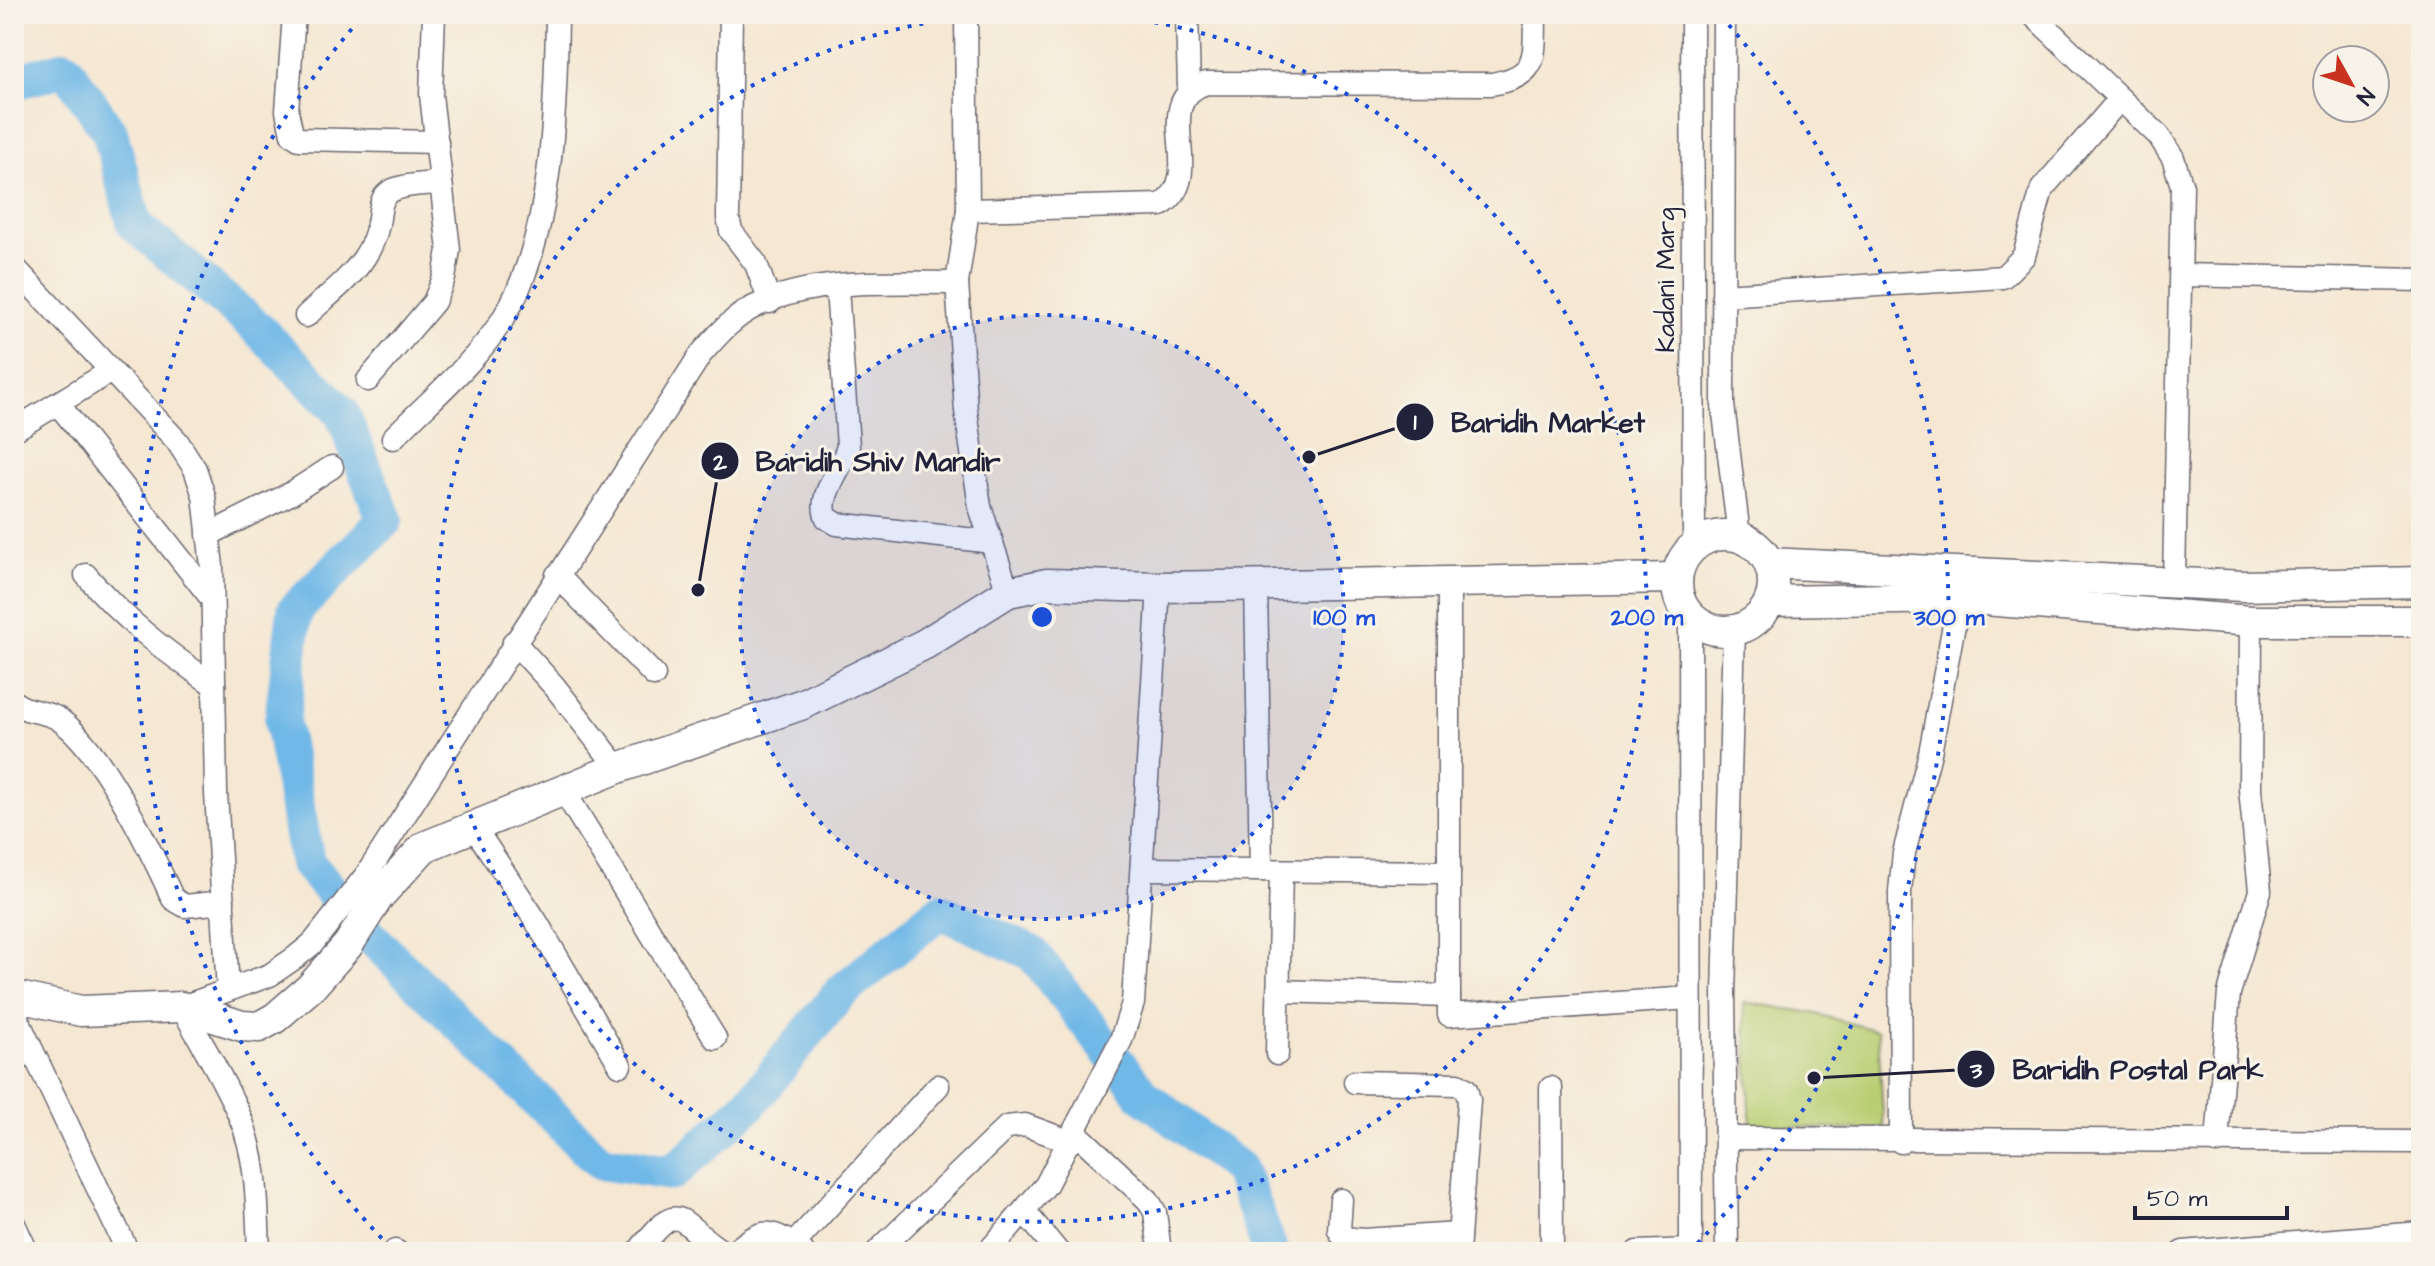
<svg xmlns="http://www.w3.org/2000/svg" width="2435" height="1266" viewBox="0 0 2435 1266" font-family="'Architects Daughter',sans-serif">
<style>
.green{fill:#b9ce72;stroke:#6e7856;stroke-width:2}
.lines{fill:none;stroke-linecap:round;stroke-linejoin:round}
.river{stroke:#70b8e7;stroke-width:36}
.street-casing{stroke:#6c6770;stroke-width:25}
.secondary-casing{stroke:#6c6770;stroke-width:33}
.street{stroke:#fff;stroke-width:22}
.secondary{stroke:#fff;stroke-width:30}
.ring{fill:none;stroke:#1d4ed8;stroke-width:4;stroke-dasharray:4 8}
.labels{text-anchor:middle;stroke-width:6;stroke-linejoin:round;paint-order:stroke}
.street-label{font-size:26px;fill:#22223b;stroke:#f7f3e8}
.centre{fill:#1d4ed8;stroke:#f7f3e8;stroke-width:4}
.ring-label{font-size:24px;text-anchor:middle;font-weight:bold;fill:#1d4ed8;stroke:#f7f3e8;stroke-width:6;stroke-linejoin:round;paint-order:stroke}
.leader{fill:none;stroke:#22223b;stroke-width:3}
.callout-dot{fill:#22223b;stroke:#f7f3e8;stroke-width:3}
.mark-label{font-size:24px;text-anchor:middle;font-weight:bold;fill:#fff}
.callout-label{font-size:28px;text-anchor:middle;font-weight:bold;fill:#22223b;stroke:#f7f3e8;stroke-width:6;stroke-linejoin:round;paint-order:stroke}
</style>
<rect width="100%" height="100%" fill="#f7f3e8"/>
<filter id="ink" filterUnits="userSpaceOnUse"><feTurbulence type="fractalNoise" baseFrequency=".0125" numOctaves="2"/><feDisplacementMap in="SourceGraphic" scale="16" xChannelSelector="R" yChannelSelector="G"/><feConvolveMatrix kernelMatrix="1 2 1 2 8 2 1 2 1" color-interpolation-filters="sRGB"/></filter>
<filter id="wash" filterUnits="userSpaceOnUse"><feTurbulence type="fractalNoise" baseFrequency=".006" numOctaves="4" result="noise"/><feDisplacementMap in="SourceGraphic" scale="32" xChannelSelector="R" yChannelSelector="G"/><feGaussianBlur stdDeviation="1.8" result="paint"/><feColorMatrix in="noise" values="0 0 0 0 0 0 0 0 0 0 0 0 0 0 0 0 0 1.4 0 .05"/><feComposite in="paint" operator="in"/></filter>
<g filter="url(#wash)">
<rect width="100%" height="100%" fill="#f5e7d2"/>
<!-- green -->
<polygon class="green" points="1744,1002 1813,1013 1878,1031 1884,1131 1751,1125"/>
<g class="lines">
<!-- river -->
<polyline class="river" points="14,82 66,68 110,133 135,225 254,325 342,413 385,520 295,610 282,722 307,863 375,941 600,1162 672,1173 748,1106 840,993 940,911 1032,953 1143,1095 1239,1169 1271,1252"/>
</g>
</g>
<g filter="url(#ink)">
<g class="lines">
<!-- street casing -->
<g class="street-casing">
<g id="street">
<polyline points="294,14 287,111 292,134 299,139 437,142"/>
<polyline points="731,14 728,217 731,231 756,264 770,302"/>
<polyline points="966,14 968,210 957,283 966,411 980,507 1008,592"/>
<polyline points="1187,14 1189,88"/>
<polyline points="1692,14 1694,545"/>
<polyline points="1724,14 1723,405 1739,536"/>
<polyline points="2032,14 2159,136 2173,158 2182,186 2174,580"/>
<path d="M968,210L1161,205C1210,175 1147,102 1206,83L1491,84C1540,76 1534,56 1535,14"/>
<polyline points="14,267 177,441 195,469 204,496 212,566 216,793 228,990"/>
<polyline points="2181,275 2421,280"/>
<path d="M837,288L848,446C843,468 816,496 827,518L837,524L992,542"/>
<polyline points="1723,295 2003,277 2024,256 2042,189 2120,99"/>
<path d="M306,316C325,298 350,279 364,258C398,206 352,186 441,183"/>
<polyline points="368,380 434,302 444,278 449,250 431,95 434,14"/>
<polyline points="59,405 212,599"/>
<polyline points="14,430 111,371"/>
<path d="M393,438C429,401 473,365 501,322C553,241 556,109 557,14"/>
<polyline points="208,535 290,494 332,467"/>
<path d="M86,575C124,620 166,652 214,685"/>
<polyline points="557,575 654,675"/>
<polyline points="1449,582 1449,1015 1690,998"/>
<polyline points="1256,585 1261,870"/>
<polyline points="1690,617 1691,1252"/>
<polyline points="514,642 555,687 618,768"/>
<path d="M14,702C28,714 46,710 60,720C103,751 151,851 173,899L185,906L223,902"/>
<polyline points="564,791 715,1038"/>
<polyline points="474,827 536,921 620,1065"/>
<polyline points="1144,869 1449,872"/>
<polyline points="1278,991 1449,996"/>
<polyline points="14,1012 128,1252"/>
<polyline points="1277,1054 1281,871"/>
<polyline points="1355,1082 1458,1084 1466,1089 1469,1100 1458,1252"/>
<polyline points="1551,1088 1552,1252"/>
<polyline points="1076,1133 1148,1200 1155,1212 1160,1252"/>
<polyline points="1728,1138 2421,1142"/>
<polyline points="1901,1142 1900,891 1904,853 1930,753 1959,598"/>
<polyline points="2217,1142 2229,993 2260,891 2250,789 2251,621"/>
<polyline points="1341,1200 1339,1230 1344,1238 1363,1240 1459,1234"/>
<polyline points="1025,1212 1058,1252"/>
<polyline points="14,1224 27,1252"/>
<polyline points="793,1245 938,1086"/>
<polyline points="395,1251 397,1252"/>
<path d="M259,1252C257,1208 258,1159 240,1117C224,1079 201,1043 182,1007L270,975L296,957L313,943L367,874L701,354C717,336 734,316 756,306C815,277 894,283 957,283"/>
<path d="M638,1252C683,1194 676,1223 723,1252"/>
<path d="M734,1252C765,1226 771,1229 803,1252"/>
<polyline points="877,1252 1007,1127 1025,1125 1071,1142"/>
<polyline points="988,1252 1046,1185 1121,1040 1133,1003 1159,587"/>
<polyline points="1637,1252 1691,1250"/>
<polyline points="1727,1252 1724,994 1734,630"/>
<polyline points="2183,1252 2421,1233"/>
</g>
</g>
<!-- secondary casing -->
<g class="secondary-casing">
<g id="secondary">
<circle cx="1725" cy="583" r="48"/>
<polyline points="1769,563 2243,586 2421,582"/>
<polyline points="1770,601 1959,598 2251,621 2421,621"/>
<polyline points="14,996 81,1011 182,1007 242,1026 259,1027 275,1018 311,987 348,945 379,896 424,847 618,768 803,704 925,644 1008,592 1047,584 1159,587 1677,578"/>
</g>
</g>
<!-- street -->
<use href="#street" class="street"/>
<!-- secondary -->
<use href="#secondary" class="secondary"/>
</g>
</g>
<!-- distance rings -->
<circle cx="1042" cy="617" r="302" fill="#1d4ed8" fill-opacity=".12"/>
<g class="ring">
<circle cx="1042" cy="617" r="302"/>
<path d="M1095 14A605 605 0 1 1 989 14"/>
<path d="M390 1247A907 907 0 0 1 363 16M1721 16A907 907 0 0 1 1694 1247"/>
</g>
<g class="labels">
<!-- street labels -->
<g class="street-label">
<text transform="translate(1665 280) rotate(-90)" y="9">Kadani Marg</text>
</g>
</g>
<circle cx="1042" cy="617" r="12" class="centre"/>
<g class="ring-label">
<text x="1344" y="625">100 m</text>
<text x="1647" y="625">200 m</text>
<text x="1949" y="625">300 m</text>
</g>
<!-- callouts -->
<path class="leader" d="M1309 457L1415 422M698 590L720 461M1814 1078L1976 1069"/>
<g class="callout-dot">
<circle cx="1309" cy="457" r="8"/>
<circle cx="698" cy="590" r="8"/>
<circle cx="1814" cy="1078" r="8"/>
<circle cx="1415" cy="422" r="20"/>
<circle cx="720" cy="461" r="20"/>
<circle cx="1976" cy="1069" r="20"/>
</g>
<g class="mark-label">
<text x="1415" y="430">1</text>
<text x="720" y="470">2</text>
<text x="1976" y="1078">3</text>
</g>
<g class="callout-label">
<text x="1548" y="432">Baridih Market</text>
<text x="878" y="471">Baridih Shiv Mandir</text>
<text x="2138" y="1079">Baridih Postal Park</text>
</g>
<!-- margin -->
<rect width="2435" height="1266" fill="none" stroke="#f7f3e8" stroke-width="48"/>
<!-- north arrow -->
<g transform="translate(2351 84) rotate(130)"><circle r="38" fill="#f7f3e8" stroke="#a29fa3" stroke-width="2"/>
<path d="M0-6L14 30L0 20L-14 30Z" fill="#c8321e"/>
<text y="-12" font-size="22" font-weight="bold" text-anchor="middle" fill="#22223b">N</text>
</g>
<!-- scale -->
<path d="M2135 1206v12h152v-12" fill="none" stroke="#22223b" stroke-width="4"/>
<text x="2147" y="1206" font-size="24" fill="#22223b" stroke="#f7f3e8" stroke-width="6" paint-order="stroke">50 m</text>
</svg>
